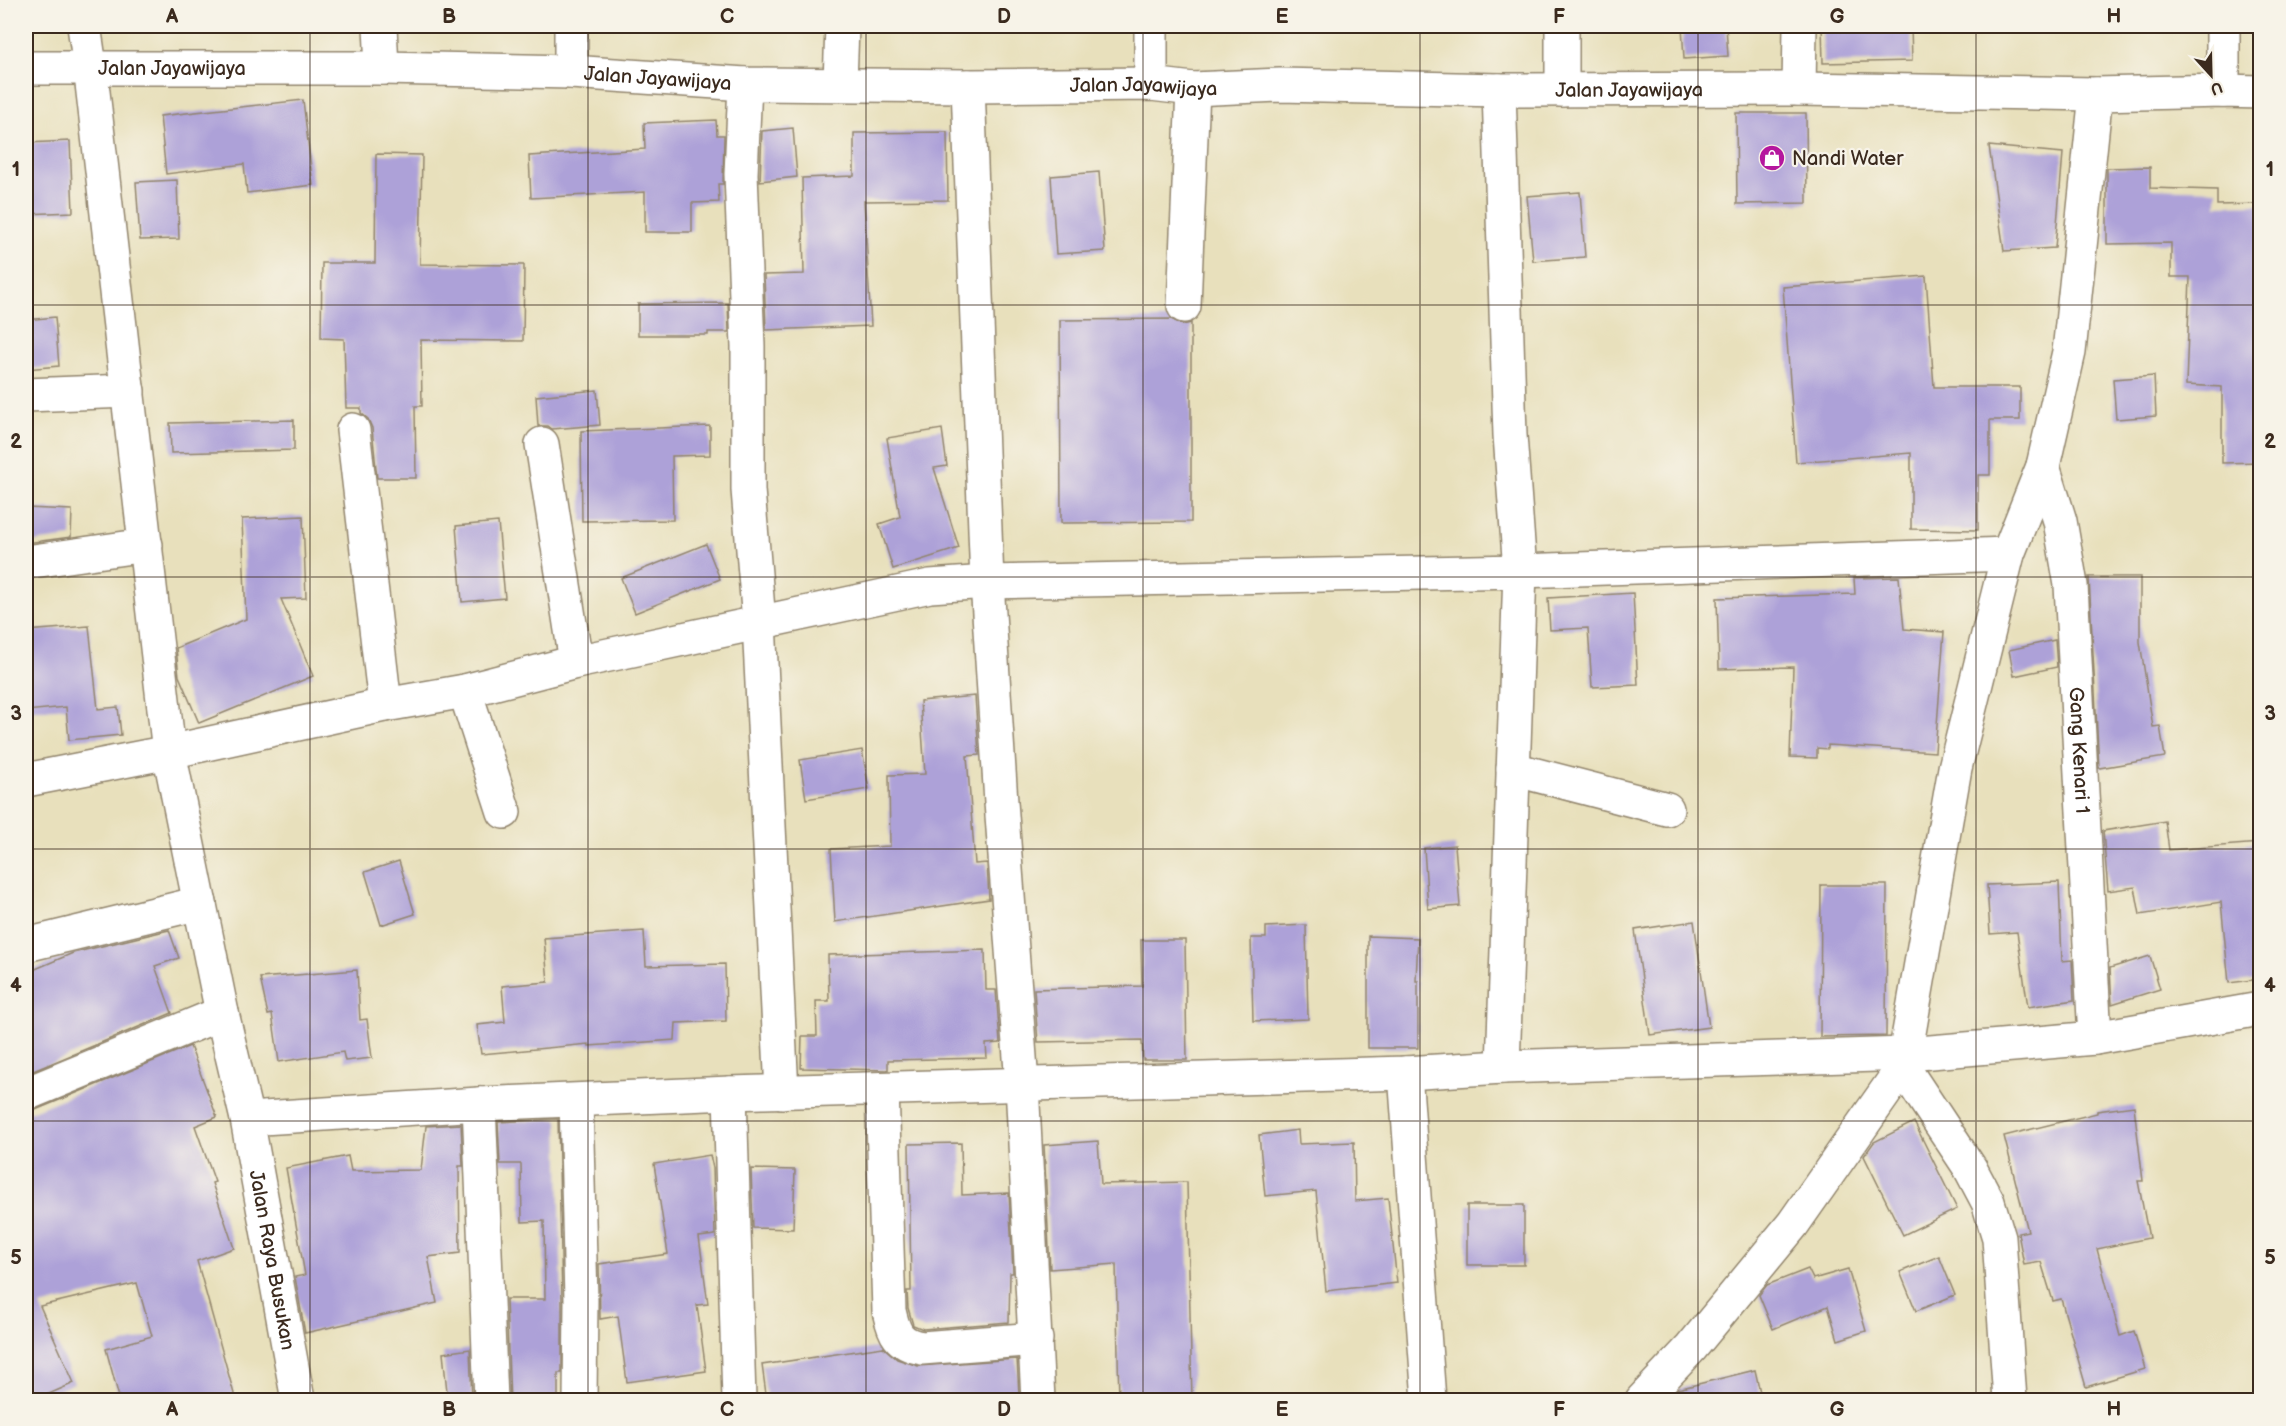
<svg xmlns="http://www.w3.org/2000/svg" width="2286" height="1426" viewBox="0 0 2286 1426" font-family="'Balsamiq Sans',sans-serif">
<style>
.building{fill:#ada1d8}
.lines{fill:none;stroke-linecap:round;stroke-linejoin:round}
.minor-casing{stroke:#92856d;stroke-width:36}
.major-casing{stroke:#92856d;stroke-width:36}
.minor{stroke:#fff;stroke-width:33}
.major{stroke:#fff;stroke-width:33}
.grid{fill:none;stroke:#3b2a1e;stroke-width:1.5;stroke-opacity:0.55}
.labels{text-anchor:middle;stroke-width:4.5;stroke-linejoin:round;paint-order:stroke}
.street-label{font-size:20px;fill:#3b2a1e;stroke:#f7f3e8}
.poi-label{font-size:20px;fill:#3b2a1e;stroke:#f7f3e8;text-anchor:start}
.neatline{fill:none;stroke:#3b2a1e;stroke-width:2}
.grid-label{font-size:20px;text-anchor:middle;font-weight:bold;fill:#3b2a1e}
</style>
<rect width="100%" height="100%" fill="#f7f3e8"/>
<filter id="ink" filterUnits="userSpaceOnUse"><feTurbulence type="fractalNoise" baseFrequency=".0167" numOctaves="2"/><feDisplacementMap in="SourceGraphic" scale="12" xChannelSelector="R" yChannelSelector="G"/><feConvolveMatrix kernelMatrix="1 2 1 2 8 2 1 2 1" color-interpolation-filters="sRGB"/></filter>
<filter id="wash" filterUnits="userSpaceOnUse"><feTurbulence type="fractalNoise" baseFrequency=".008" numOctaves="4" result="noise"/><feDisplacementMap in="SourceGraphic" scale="24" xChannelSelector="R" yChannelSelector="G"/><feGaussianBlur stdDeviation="1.35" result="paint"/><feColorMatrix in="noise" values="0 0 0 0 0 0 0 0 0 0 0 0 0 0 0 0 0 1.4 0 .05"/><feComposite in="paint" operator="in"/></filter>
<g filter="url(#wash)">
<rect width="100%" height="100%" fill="#e8e0bc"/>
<g id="blocks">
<!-- building -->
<g class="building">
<polygon points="1682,26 1726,26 1728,56 1684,59"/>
<polygon points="1822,26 1911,26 1912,61 1823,63"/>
<polygon points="303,100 313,185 247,193 244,164 166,174 160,116"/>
<polygon points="1736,113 1806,113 1807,203 1737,204"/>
<polygon points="716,120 717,135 724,135 723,184 718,184 719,202 692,203 692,232 645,232 645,192 531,198 529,156 645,149 644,123"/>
<polygon points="793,128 797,177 760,181 762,131"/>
<polygon points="947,132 948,200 864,201 871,326 766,330 764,275 804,274 802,178 854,176 854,133"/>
<polygon points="70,141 73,212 26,214 26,143"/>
<polygon points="1989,146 2063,153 2055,248 2004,251"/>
<polygon points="376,154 422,155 420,264 524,265 523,341 421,340 422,406 415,406 416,478 377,478 372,428 368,419 361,413 361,408 346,408 344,339 321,338 322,263 375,263"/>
<polygon points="2150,167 2150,188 2217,190 2217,205 2260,204 2260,462 2222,463 2222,387 2186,385 2190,277 2171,277 2171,243 2107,244 2107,168"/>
<polygon points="1099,172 1105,251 1056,254 1051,176"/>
<polygon points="177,180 179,239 140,240 136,182"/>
<polygon points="1580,192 1585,257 1533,261 1527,196"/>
<polygon points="1926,276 1934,387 2020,387 2020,420 1990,420 1990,475 1978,475 1978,530 1911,529 1911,453 1796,462 1783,287"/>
<polygon points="728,303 729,332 708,332 708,335 638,335 638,304"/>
<polygon points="55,317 59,366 26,369 26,320"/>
<polygon points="1171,319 1183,325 1191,323 1191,522 1061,523 1060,320"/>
<polygon points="2154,376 2156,416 2116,419 2113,379"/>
<polygon points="597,390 600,425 552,429 548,426 538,426 536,396"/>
<polygon points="294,420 294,450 171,453 170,423"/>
<polygon points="710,426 710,455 672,456 673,520 582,521 581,431"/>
<polygon points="942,429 947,466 934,468 959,548 893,569 879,524 900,517 887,438"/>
<polygon points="26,508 72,510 71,537 26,543"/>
<polygon points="303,516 306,598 281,599 313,676 199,723 179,676 176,648 246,619 242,519"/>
<polygon points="498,522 505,598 462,602 456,526"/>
<polygon points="706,544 720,579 635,613 621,578"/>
<polygon points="1899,577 1904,629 1944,632 1935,752 1828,745 1828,749 1817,748 1817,758 1790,757 1793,667 1719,669 1717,598 1855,594 1854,578"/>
<polygon points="2089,577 2140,577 2140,642 2153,727 2160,726 2165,757 2099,768"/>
<polygon points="1633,593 1638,685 1592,687 1588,628 1550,630 1548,598"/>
<polygon points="89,626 98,709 118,707 121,735 69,740 66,707 26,711 26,631"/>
<polygon points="2055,640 2057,667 2014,676 2009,650"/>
<polygon points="975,696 979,755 967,756 975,864 987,863 989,899 835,922 831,849 890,846 889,775 925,774 920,701"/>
<polygon points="862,750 869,789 806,799 800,760"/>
<polygon points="2165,821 2169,850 2260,843 2260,979 2229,983 2221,902 2140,915 2135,887 2108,891 2103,831"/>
<polygon points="1455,845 1460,906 1428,909 1424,848"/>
<polygon points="399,861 415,914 381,925 365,872"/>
<polygon points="2059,882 2062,961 2072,960 2074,1000 2028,1007 2017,932 1990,934 1987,885"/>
<polygon points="1821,885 1887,885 1886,1036 1820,1037"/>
<polygon points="1694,921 1709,1027 1650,1035 1635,930"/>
<polygon points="1306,925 1308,1019 1253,1021 1251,938 1266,938 1266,927"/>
<polygon points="169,930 179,958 155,966 172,1013 26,1074 26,973 73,953"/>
<polygon points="644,931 646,966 725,964 726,1021 676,1023 675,1040 589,1046 589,1044 481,1054 477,1025 505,1022 502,986 548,982 544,938"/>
<polygon points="1368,936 1418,938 1416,981 1418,981 1418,1048 1368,1048"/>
<polygon points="1141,940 1185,940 1187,1060 1143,1060 1142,1040 1038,1042 1034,989 1142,986"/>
<polygon points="985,950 986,990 996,990 1000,1043 986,1044 987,1058 888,1060 888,1070 801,1068 802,1036 817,1036 816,1001 829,1001 828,955"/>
<polygon points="2150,956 2160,989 2112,1004 2110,968"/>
<polygon points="357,970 360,1020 367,1019 372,1058 345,1061 343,1052 279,1062 272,1014 268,1015 260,978"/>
<polygon points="190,1046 217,1117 195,1126 215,1182 212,1183 234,1248 197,1261 236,1401 120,1401 106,1349 152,1336 137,1283 40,1306 74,1383 33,1401 26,1401 26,1112 33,1111"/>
<polygon points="2134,1106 2143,1181 2138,1181 2149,1238 2097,1249 2120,1336 2134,1331 2145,1369 2086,1387 2061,1299 2053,1301 2041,1262 2024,1265 2018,1233 2028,1231 2004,1136 2097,1113 2097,1111"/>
<polygon points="558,1119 562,1300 562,1373 558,1373 558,1401 510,1401 506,1299 545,1299 544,1221 522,1222 521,1164 500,1164 498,1122"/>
<polygon points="1914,1122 1957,1209 1903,1235 1864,1156 1874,1142"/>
<polygon points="461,1124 463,1166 459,1166 460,1253 428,1257 437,1303 305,1333 295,1277 305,1275 286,1168 348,1156 351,1171 421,1170 426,1126"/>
<polygon points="1298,1130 1299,1144 1354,1142 1355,1201 1388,1198 1397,1283 1326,1291 1316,1191 1265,1196 1259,1135"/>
<polygon points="1098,1141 1101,1184 1187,1182 1192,1401 1119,1401 1116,1264 1050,1269 1044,1145"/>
<polygon points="961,1143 962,1195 1009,1193 1013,1273 1010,1273 1009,1322 923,1329 913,1325 908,1308 907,1291 911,1291 909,1144"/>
<polygon points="710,1155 713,1168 715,1235 699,1237 708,1304 697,1305 706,1371 627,1382 618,1316 600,1319 599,1264 668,1254 654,1164"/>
<polygon points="751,1169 795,1170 793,1229 753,1228"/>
<rect x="1467" y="1205" width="57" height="60"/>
<polygon points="1939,1256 1955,1295 1916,1311 1900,1272"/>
<polygon points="1808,1269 1813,1279 1848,1269 1866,1331 1838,1340 1828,1306 1773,1329 1759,1295 1767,1285"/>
<polygon points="883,1347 897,1359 918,1366 1017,1359 1019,1395 961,1401 767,1401 762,1365"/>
<polygon points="470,1349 472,1401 448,1401 443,1353"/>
<polygon points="1755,1370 1762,1401 1676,1401 1675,1392 1678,1389"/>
</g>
</g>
</g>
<g filter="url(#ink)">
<use href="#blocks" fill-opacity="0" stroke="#92856d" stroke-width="1.5"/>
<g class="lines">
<!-- minor casing -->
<g class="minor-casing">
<g id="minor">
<polyline points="380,26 382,68"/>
<polyline points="1151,26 1151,84"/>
<polyline points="1562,26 1562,90"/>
<path id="s1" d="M90,66L169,752L222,1013L247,1119L298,1400"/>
<polyline points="571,72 571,26"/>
<polyline points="840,83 842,26"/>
<polyline points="745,84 741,174 748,346 748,490 759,622 782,1092"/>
<polyline points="968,86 987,582 1001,802 1022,1084 1038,1400"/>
<polyline points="1799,89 1800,26"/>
<polyline points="1499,90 1510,435 1520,571 2008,554"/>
<polyline points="2223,91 2223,26"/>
<polyline points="1184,306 1193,89"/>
<polyline points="26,395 128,391"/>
<polyline points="353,430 385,705"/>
<polyline points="542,444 576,662"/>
<path id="s2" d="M2043,466L2060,521L2071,585L2095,1038"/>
<polyline points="26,562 146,545"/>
<polyline points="465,691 504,812"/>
<polyline points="1513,769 1667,809"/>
<polyline points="26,780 169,752 385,705 465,691 576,662 930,586 987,582 1520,571 1503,1067"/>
<polyline points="26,945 200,903"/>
<polyline points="1903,1067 1970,1168 1988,1202 1999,1238 2010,1400"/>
<polyline points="1405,1073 1429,1400"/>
<path d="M882,1089L889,1311C894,1333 898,1344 922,1348L1036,1339"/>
<polyline points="730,1093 739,1400"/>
<polyline points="26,1094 222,1013"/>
<polyline points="576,1101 581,1300 580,1400"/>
<polyline points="479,1104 491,1400"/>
<polyline points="247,1119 479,1104 730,1093 1405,1073 1503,1067 1907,1054 2095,1038 2260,1009"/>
<polyline points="1642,1400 1691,1348 1793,1224 1903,1067 1955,768 2008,554 2043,466 2069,352 2096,94"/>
</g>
</g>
<!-- major casing -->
<g class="major-casing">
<g id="major">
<polyline points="84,26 90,66"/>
<path id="s3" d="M26,68H382L571,72L745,84L968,86L1151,84L1193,89L1280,85L1499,90L1799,89L2096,94L2223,91L2260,92"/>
</g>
</g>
<!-- minor -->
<use href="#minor" class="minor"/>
<!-- major -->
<use href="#major" class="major"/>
</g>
</g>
<!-- grid -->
<path class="grid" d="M310,26V1400M588,26V1400M866,26V1400M1143,26V1400M1420,26V1400M1698,26V1400M1976,26V1400M26,305H2260M26,577H2260M26,849H2260M26,1121H2260"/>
<!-- icons -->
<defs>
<g id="shop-disc" transform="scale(1.35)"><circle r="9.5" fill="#b5179e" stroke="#f7f3e8"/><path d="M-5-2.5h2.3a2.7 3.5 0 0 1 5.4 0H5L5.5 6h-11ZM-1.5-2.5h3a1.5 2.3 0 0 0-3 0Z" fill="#fff"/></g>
</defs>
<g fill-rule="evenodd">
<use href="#shop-disc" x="1772" y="158"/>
</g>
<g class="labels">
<!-- street labels -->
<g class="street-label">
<text dy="7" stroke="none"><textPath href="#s3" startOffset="146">Jalan Jayawijaya</textPath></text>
<text dy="7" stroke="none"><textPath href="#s3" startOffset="632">Jalan Jayawijaya</textPath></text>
<text dy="7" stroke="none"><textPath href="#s3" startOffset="1118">Jalan Jayawijaya</textPath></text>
<text dy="7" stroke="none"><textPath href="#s3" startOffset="1604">Jalan Jayawijaya</textPath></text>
<text dy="7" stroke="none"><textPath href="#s2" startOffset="288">Gang Kenari 1</textPath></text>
<text dy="7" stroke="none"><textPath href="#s1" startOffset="1209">Jalan Raya Busukan</textPath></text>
</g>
<!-- poi labels -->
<g class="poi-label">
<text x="1792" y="165">Nandi Water</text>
</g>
</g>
<!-- margin -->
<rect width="2286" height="1426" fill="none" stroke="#f7f3e8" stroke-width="66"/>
<!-- north arrow -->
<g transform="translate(2211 75) rotate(158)" stroke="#f7f3e8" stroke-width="4.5" paint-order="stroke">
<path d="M0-4.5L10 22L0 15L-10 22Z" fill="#3b2a1e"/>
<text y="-9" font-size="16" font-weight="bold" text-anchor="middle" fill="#3b2a1e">U</text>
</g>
<rect x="33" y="33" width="2220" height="1360" class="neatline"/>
<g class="grid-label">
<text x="172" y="23">A</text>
<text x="449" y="23">B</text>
<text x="727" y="23">C</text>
<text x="1004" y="23">D</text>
<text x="1282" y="23">E</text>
<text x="1559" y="23">F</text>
<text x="1837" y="23">G</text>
<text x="2114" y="23">H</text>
<text x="16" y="176">1</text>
<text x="2270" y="176">1</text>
<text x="16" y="448">2</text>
<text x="2270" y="448">2</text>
<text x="16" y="720">3</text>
<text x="2270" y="720">3</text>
<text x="16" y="992">4</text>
<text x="2270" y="992">4</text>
<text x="16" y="1264">5</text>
<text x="2270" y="1264">5</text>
<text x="172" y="1416">A</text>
<text x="449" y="1416">B</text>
<text x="727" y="1416">C</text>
<text x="1004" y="1416">D</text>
<text x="1282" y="1416">E</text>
<text x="1559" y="1416">F</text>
<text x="1837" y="1416">G</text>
<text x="2114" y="1416">H</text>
</g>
</svg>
